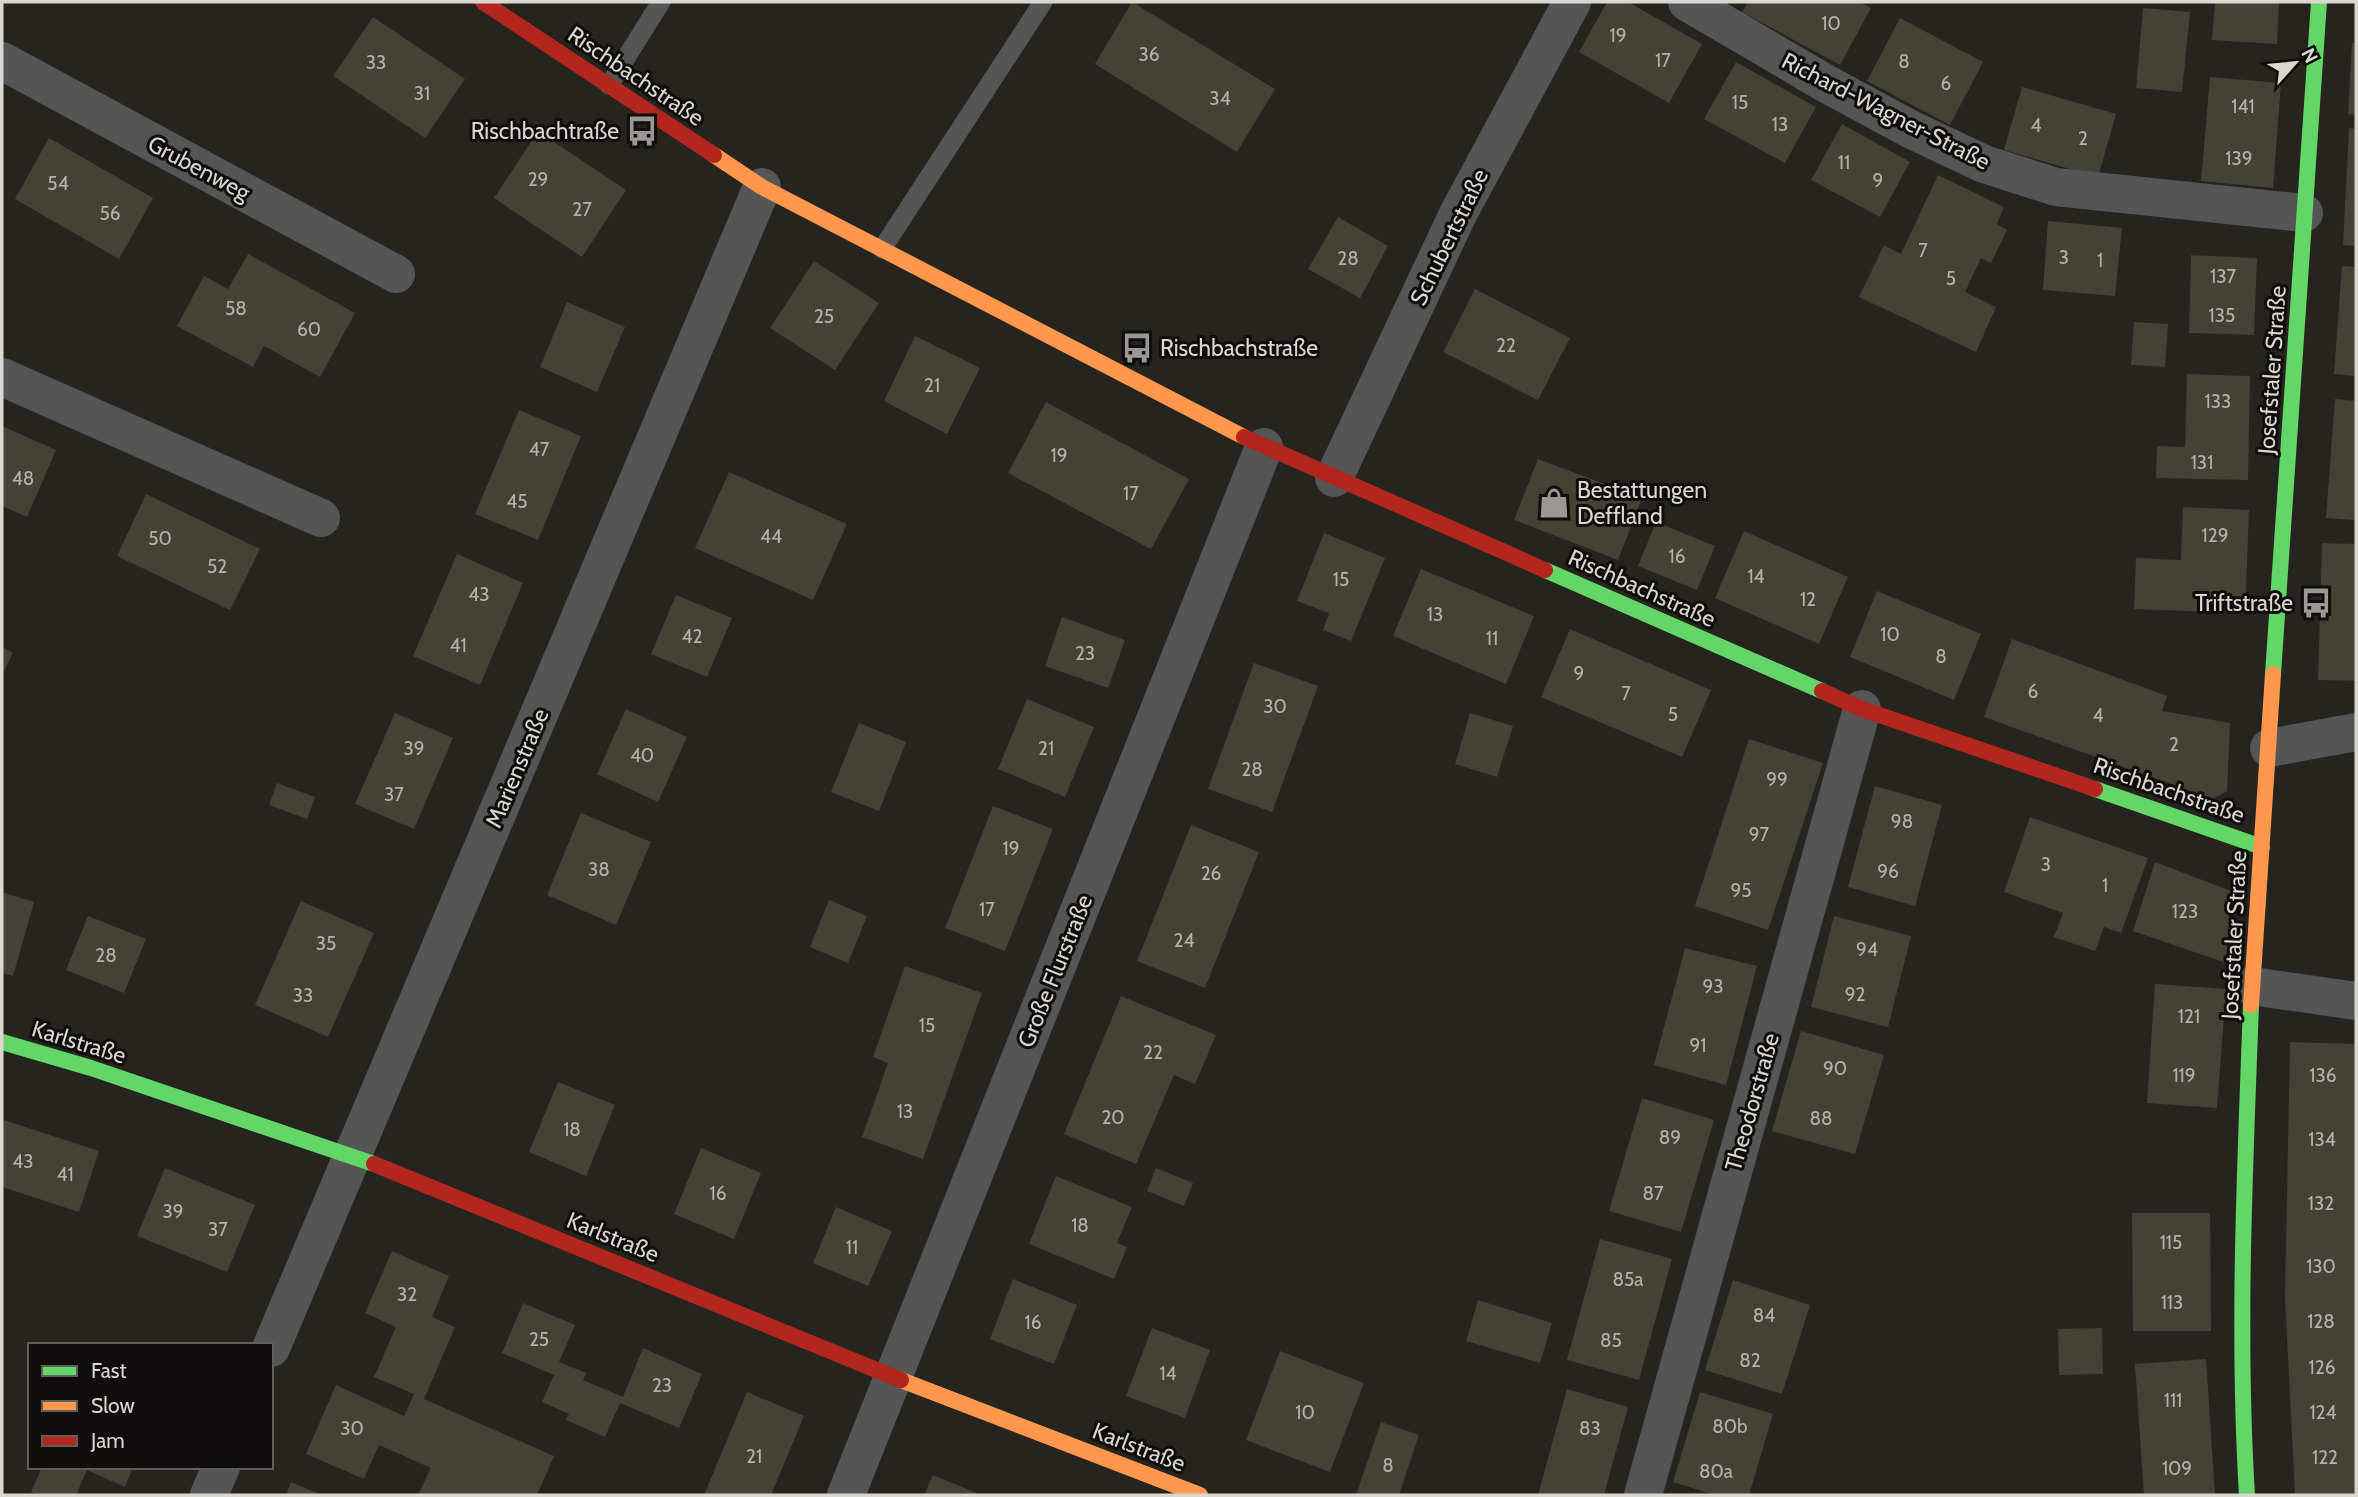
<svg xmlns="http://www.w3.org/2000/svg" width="2358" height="1497" viewBox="0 0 2358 1497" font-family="Cabin,sans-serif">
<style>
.building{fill:#444235}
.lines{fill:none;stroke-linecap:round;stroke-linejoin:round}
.lane{stroke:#545554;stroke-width:19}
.street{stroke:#545554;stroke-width:38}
.fast{stroke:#63d668;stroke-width:16}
.slow{stroke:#ff974d;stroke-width:16}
.jam{stroke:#b3261e;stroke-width:16}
.labels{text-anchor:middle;stroke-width:6;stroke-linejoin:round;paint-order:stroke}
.number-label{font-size:19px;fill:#b3b2a9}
.street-label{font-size:23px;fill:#d8d7d0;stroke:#0f0e0a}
.poi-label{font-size:23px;fill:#d8d7d0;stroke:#0f0e0a;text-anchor:end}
</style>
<rect width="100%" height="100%" fill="#25241e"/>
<!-- building -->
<g class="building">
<polygon points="1132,2 1275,89 1237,152 1095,64"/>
<polygon points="1607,2 1628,2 1702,44 1669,103 1579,52"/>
<polygon points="1748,2 1859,2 1871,8 1840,65 1742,12"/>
<polygon points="2215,2 2279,2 2277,44 2212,40"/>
<polygon points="2143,8 2190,12 2182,92 2136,88"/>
<polygon points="373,17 465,79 425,138 333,76"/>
<polygon points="1900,18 1983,62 1950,125 1867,81"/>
<polygon points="2352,43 2356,43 2356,115 2348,114"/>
<polygon points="1736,62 1816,107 1785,163 1704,119"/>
<polygon points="2210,77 2281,83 2273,188 2201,181"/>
<polygon points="2022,87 2116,114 2098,177 2004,150"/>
<polygon points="1842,124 1910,162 1880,217 1811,180"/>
<polygon points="2349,128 2356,129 2356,246 2343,245"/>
<polygon points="538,131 626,190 582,257 494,198"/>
<polygon points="49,138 153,198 119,259 15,199"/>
<polygon points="1938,175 2004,207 1997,224 2007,230 1991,263 1981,258 1965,292 1996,307 1976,352 1859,297 1884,245 1901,254"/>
<polygon points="1338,217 1388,246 1360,298 1308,269"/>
<polygon points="2048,221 2122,228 2115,296 2043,290"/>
<polygon points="248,254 355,313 320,377 264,346 253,367 177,326 204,276 228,289"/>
<polygon points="2191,255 2257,258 2254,335 2189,333"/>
<polygon points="814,261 879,303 835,370 770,328"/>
<polygon points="2342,266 2356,267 2356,376 2334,374"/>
<polygon points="1475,289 1570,338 1538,400 1443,352"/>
<polygon points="567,302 625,327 597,392 540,367"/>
<polygon points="2134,322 2168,324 2165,367 2131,365"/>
<polygon points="915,336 980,368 947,434 884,401"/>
<polygon points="2187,374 2250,376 2248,480 2156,478 2157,446 2185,447"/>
<polygon points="2335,399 2356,401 2356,520 2326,518"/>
<polygon points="1046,402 1189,479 1151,549 1008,473"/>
<polygon points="519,410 581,436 538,540 475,514"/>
<polygon points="2,426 56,450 27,517 2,506"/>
<polygon points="1538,459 1642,498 1618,560 1514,520"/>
<polygon points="729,472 847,524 813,600 695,548"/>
<polygon points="146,494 260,549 230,610 117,556"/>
<polygon points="2183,507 2249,510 2245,613 2134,609 2136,558 2181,560"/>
<polygon points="1656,522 1715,546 1697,590 1638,566"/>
<polygon points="1744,531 1848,577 1819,644 1715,598"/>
<polygon points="1324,533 1385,558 1351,641 1323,630 1329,613 1297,601"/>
<polygon points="2322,543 2356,544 2356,681 2318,680"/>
<polygon points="457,554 523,583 480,685 413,656"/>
<polygon points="1421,569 1534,616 1506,684 1393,636"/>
<polygon points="1877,591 1981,634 1954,700 1850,657"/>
<polygon points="676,595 732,618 707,677 651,654"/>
<polygon points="1062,617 1125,640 1108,688 1045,666"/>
<polygon points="1570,629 1711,690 1682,757 1541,697"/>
<polygon points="2012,639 2167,696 2162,711 2230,723 2227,791 2213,799 1984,717"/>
<polygon points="2,647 13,653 2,675"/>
<polygon points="1254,663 1318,686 1272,812 1208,789"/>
<polygon points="1027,699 1094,727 1065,797 998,769"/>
<polygon points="626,709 687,737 658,802 597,774"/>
<polygon points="395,713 453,738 414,829 355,804"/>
<polygon points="1470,713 1513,726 1497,777 1455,764"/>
<polygon points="859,723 906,742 879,811 831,792"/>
<polygon points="1749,739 1823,763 1768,930 1695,906"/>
<polygon points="277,783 315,797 307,819 269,805"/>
<polygon points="1875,786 1942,805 1915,906 1848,887"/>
<polygon points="993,806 1053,829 1005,951 945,928"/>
<polygon points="581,813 651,842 616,925 547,895"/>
<polygon points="2030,817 2148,858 2121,933 2104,927 2095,951 2054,937 2063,913 2004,892"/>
<polygon points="1191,825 1259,852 1205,988 1137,961"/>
<polygon points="2155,862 2231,891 2226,963 2133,931"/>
<polygon points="2,892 34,902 13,976 2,973"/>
<polygon points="829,900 867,916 848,963 810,947"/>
<polygon points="301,901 374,933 328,1037 255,1005"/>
<polygon points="88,916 146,939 124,993 66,970"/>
<polygon points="1834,916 1911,936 1888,1027 1811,1007"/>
<polygon points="1685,948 1757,966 1726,1085 1654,1065"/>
<polygon points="905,966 982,993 923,1159 862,1137 888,1063 873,1057"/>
<polygon points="2155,984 2226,989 2217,1108 2147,1103"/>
<polygon points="1121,996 1216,1035 1195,1084 1174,1075 1136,1164 1064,1134"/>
<polygon points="1801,1031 1884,1055 1855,1154 1772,1131"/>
<polygon points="2290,1042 2356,1044 2356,1495 2295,1495 2285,1297"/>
<polygon points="558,1082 615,1105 586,1176 529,1152"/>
<polygon points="1642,1098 1714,1120 1681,1232 1609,1211"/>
<polygon points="4,1120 99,1151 79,1212 2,1187 2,1128"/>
<polygon points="701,1148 761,1173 734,1239 674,1214"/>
<polygon points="165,1168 255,1205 227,1272 137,1236"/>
<polygon points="1156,1168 1193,1183 1184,1206 1147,1191"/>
<polygon points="1056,1176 1132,1207 1117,1243 1127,1247 1114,1279 1029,1244"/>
<polygon points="836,1207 892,1231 868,1286 813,1263"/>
<polygon points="2132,1213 2210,1213 2211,1331 2133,1331"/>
<polygon points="1600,1239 1672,1259 1639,1380 1567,1360"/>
<polygon points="392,1251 449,1276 432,1317 455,1327 424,1399 554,1456 537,1495 418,1495 431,1468 379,1445 364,1479 306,1454 336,1385 404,1416 414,1394 374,1377 396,1327 365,1313"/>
<polygon points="1013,1279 1077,1305 1054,1364 990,1339"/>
<polygon points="1733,1280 1810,1305 1782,1394 1705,1370"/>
<polygon points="1478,1300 1552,1323 1540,1363 1466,1341"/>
<polygon points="523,1303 575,1325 559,1362 586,1373 583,1380 623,1397 643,1348 702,1374 679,1428 620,1403 605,1437 566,1420 569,1414 542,1402 554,1375 502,1353"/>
<polygon points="1152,1328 1210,1350 1185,1418 1126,1396"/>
<polygon points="2102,1328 2103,1374 2059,1375 2058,1329"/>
<polygon points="1280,1351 1364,1383 1330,1472 1246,1440"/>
<polygon points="2206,1359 2215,1495 2144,1495 2135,1364"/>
<polygon points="1567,1389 1628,1407 1604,1495 1538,1495"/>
<polygon points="747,1392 804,1416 771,1495 704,1495"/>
<polygon points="1700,1392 1773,1414 1749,1495 1715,1495 1673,1482"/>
<polygon points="1381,1422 1419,1435 1399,1495 1356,1495"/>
<polygon points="42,1467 133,1467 125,1487 87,1470 76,1495 38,1495 31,1492"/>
<polygon points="933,1475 981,1495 924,1495"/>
<polygon points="291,1482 322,1495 286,1495"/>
</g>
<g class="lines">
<!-- lane -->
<g class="lane">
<polyline points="609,85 661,2"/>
<polyline points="882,249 1043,2"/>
</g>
<!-- street -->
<g class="street">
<polyline points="1687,2 1825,83 1910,129 1984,164 2056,187 2304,213"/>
<polyline points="2,61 396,274"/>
<polyline points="2,377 321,518"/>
<polyline points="1334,478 1458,214 1572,2"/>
<polyline points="2269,748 2356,732"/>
<polyline points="2252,986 2356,1001"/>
<polyline points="271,1348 762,187"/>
<polyline points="209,1495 221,1467"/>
<polyline points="846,1495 1264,447"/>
<polyline points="1643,1495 1862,709"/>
</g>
<!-- fast -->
<g class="fast">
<polyline points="1545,570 1822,691"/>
<polyline points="2273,674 2319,2"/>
<polyline points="2095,789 2262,847"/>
<polyline points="2,1042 91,1068 374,1164"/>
<path d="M2247,1495C2237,1332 2245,1168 2251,1005"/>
</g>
<!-- slow -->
<g class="slow">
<polyline points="714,155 762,187 1244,437"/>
<polyline points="2251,1005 2273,674"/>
<polyline points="901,1380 1200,1495"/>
</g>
<!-- jam -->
<g class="jam">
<polyline points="483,2 714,155"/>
<polyline points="1244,437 1545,570"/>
<polyline points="1822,691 1862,709 2095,789"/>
<polyline points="374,1164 901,1380"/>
</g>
</g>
<!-- icons -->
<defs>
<g id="bus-bare" transform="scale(2.415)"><path d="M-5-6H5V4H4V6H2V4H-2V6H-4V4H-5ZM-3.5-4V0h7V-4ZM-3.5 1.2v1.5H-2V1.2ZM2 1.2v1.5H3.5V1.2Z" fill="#999892" stroke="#0f0e0a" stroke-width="2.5" paint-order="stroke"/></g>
<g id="shop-bare" transform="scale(2.415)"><path d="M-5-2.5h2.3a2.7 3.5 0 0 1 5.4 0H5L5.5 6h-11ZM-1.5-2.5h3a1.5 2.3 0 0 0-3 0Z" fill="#999892" stroke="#0f0e0a" stroke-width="2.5" paint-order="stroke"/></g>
</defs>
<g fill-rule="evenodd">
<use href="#bus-bare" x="642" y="131"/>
<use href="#bus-bare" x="1137" y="348"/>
<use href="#shop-bare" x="1554" y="503"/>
<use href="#bus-bare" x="2316" y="603"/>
</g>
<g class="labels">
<!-- number labels -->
<g class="number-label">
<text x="1831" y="30">10</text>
<text x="1618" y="42">19</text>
<text x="1149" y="61">36</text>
<text x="1663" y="67">17</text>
<text x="1904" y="68">8</text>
<text x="376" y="69">33</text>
<text x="1946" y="90">6</text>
<text x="422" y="100">31</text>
<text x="1220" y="105">34</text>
<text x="1740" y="109">15</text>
<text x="2243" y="113">141</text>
<text x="1780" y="131">13</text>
<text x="2036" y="132">4</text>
<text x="2083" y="145">2</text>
<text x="2239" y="165">139</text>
<text x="1844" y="169">11</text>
<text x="538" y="186">29</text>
<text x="1878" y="187">9</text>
<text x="58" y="190">54</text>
<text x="582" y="216">27</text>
<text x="110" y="220">56</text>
<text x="1923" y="257">7</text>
<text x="2064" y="264">3</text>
<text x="1348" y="265">28</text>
<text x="2100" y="267">1</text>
<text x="2223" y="283">137</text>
<text x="1951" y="285">5</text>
<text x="236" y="315">58</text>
<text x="2222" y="322">135</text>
<text x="824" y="323">25</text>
<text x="309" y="336">60</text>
<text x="1506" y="352">22</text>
<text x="932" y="392">21</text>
<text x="2218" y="408">133</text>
<text x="539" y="456">47</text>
<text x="1059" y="462">19</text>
<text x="2202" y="469">131</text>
<text x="23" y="485">48</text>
<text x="1131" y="500">17</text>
<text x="517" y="508">45</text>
<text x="2215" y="542">129</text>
<text x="771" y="543">44</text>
<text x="160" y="545">50</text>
<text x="1677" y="563">16</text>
<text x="217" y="573">52</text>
<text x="1756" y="583">14</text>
<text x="1341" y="586">15</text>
<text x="479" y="601">43</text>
<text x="1808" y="606">12</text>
<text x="1435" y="621">13</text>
<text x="1890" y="641">10</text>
<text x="692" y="643">42</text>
<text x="1492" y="645">11</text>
<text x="458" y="652">41</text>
<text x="1085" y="660">23</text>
<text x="1941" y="663">8</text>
<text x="1579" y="680">9</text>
<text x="2033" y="698">6</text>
<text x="1626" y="700">7</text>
<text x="1275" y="713">30</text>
<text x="1673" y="721">5</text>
<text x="2098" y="722">4</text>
<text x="2174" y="751">2</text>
<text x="414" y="755">39</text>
<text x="1046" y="755">21</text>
<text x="642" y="762">40</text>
<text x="1252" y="776">28</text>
<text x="1777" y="786">99</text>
<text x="394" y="801">37</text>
<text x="1902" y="828">98</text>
<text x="1759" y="841">97</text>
<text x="1011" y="855">19</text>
<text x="2046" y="871">3</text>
<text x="599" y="876">38</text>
<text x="1888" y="878">96</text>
<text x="1211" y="880">26</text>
<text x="2105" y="892">1</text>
<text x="1741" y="897">95</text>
<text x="987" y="916">17</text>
<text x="2185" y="918">123</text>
<text x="1184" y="947">24</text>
<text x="326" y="950">35</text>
<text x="1867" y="956">94</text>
<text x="106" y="962">28</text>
<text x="1713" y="993">93</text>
<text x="1855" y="1001">92</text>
<text x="303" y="1002">33</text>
<text x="2189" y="1023">121</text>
<text x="927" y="1032">15</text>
<text x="1698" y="1052">91</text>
<text x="1153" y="1059">22</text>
<text x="1835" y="1075">90</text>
<text x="2184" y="1082">119</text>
<text x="2323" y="1082">136</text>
<text x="905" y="1118">13</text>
<text x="1113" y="1124">20</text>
<text x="1821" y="1125">88</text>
<text x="572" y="1136">18</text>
<text x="1670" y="1144">89</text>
<text x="2322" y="1146">134</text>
<text x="23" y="1168">43</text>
<text x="65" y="1181">41</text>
<text x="718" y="1200">16</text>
<text x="1653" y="1200">87</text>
<text x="2321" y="1210">132</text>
<text x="173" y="1218">39</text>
<text x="1080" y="1232">18</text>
<text x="218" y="1236">37</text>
<text x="2171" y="1249">115</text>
<text x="852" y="1254">11</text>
<text x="2321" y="1273">130</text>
<text x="1628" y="1286">85a</text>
<text x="407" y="1301">32</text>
<text x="2172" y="1309">113</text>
<text x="1764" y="1322">84</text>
<text x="2321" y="1328">128</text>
<text x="1033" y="1329">16</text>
<text x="539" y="1346">25</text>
<text x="1611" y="1347">85</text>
<text x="1750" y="1367">82</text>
<text x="2322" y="1374">126</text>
<text x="1168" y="1380">14</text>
<text x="662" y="1392">23</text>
<text x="2173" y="1407">111</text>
<text x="1305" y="1419">10</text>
<text x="2323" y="1419">124</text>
<text x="1730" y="1433">80b</text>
<text x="352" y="1435">30</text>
<text x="1590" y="1435">83</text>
<text x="754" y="1463">21</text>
<text x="2325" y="1464">122</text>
<text x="1388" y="1472">8</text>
<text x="2177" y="1475">109</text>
<text x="1716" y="1478">80a</text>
</g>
<!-- street labels -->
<g class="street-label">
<text transform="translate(636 76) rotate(34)" y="8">Rischbachstraße</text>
<text transform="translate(1886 111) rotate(27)" y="8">Richard-Wagner-Straße</text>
<text transform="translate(199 168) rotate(28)" y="8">Grubenweg</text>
<text transform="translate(1449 237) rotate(-64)" y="8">Schubertstraße</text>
<text transform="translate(2272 370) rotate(-86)" y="8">Josefstaler Straße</text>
<text transform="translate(1642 588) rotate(24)" y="8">Rischbachstraße</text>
<text transform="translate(517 768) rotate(-67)" y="8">Marienstraße</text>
<text transform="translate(2169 790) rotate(19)" y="8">Rischbachstraße</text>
<text transform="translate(2234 935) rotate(-87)" y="8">Josefstaler Straße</text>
<text transform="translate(1055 971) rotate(-68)" y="8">Große Flurstraße</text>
<text transform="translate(79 1042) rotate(17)" y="8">Karlstraße</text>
<text transform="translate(1752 1102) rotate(-74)" y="8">Theodorstraße</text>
<text transform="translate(613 1237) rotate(22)" y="8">Karlstraße</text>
<text transform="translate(1139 1447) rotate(21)" y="8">Karlstraße</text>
</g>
<!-- poi labels -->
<g class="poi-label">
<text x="619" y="139">Rischbachtraße</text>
<text x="1160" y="356" text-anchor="start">Rischbachstraße</text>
<text x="1577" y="498" text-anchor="start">Bestattungen<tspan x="1577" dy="26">Deffland</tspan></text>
<text x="2293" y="611">Triftstraße</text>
</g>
</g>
<!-- border -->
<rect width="2358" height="1497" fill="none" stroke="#d8d7d0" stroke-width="7"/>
<!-- legend -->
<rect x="28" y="1343" width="245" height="126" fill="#0f0e0a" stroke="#5f5e59" stroke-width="2"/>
<rect x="42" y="1366" width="35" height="10" fill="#63d668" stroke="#5f5e59" stroke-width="2"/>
<text x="91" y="1378" font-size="21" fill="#d8d7d0">Fast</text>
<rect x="42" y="1401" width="35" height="10" fill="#ff974d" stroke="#5f5e59" stroke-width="2"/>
<text x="91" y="1413" font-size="21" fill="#d8d7d0">Slow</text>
<rect x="42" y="1436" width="35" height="10" fill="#b3261e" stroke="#5f5e59" stroke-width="2"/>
<text x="91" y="1448" font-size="21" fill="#d8d7d0">Jam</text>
<!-- north arrow -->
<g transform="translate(2295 63) rotate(63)" stroke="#0f0e0a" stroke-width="5" paint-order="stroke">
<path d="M0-5L12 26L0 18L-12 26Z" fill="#d8d7d0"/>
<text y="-10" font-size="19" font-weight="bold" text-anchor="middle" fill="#d8d7d0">N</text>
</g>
</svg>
